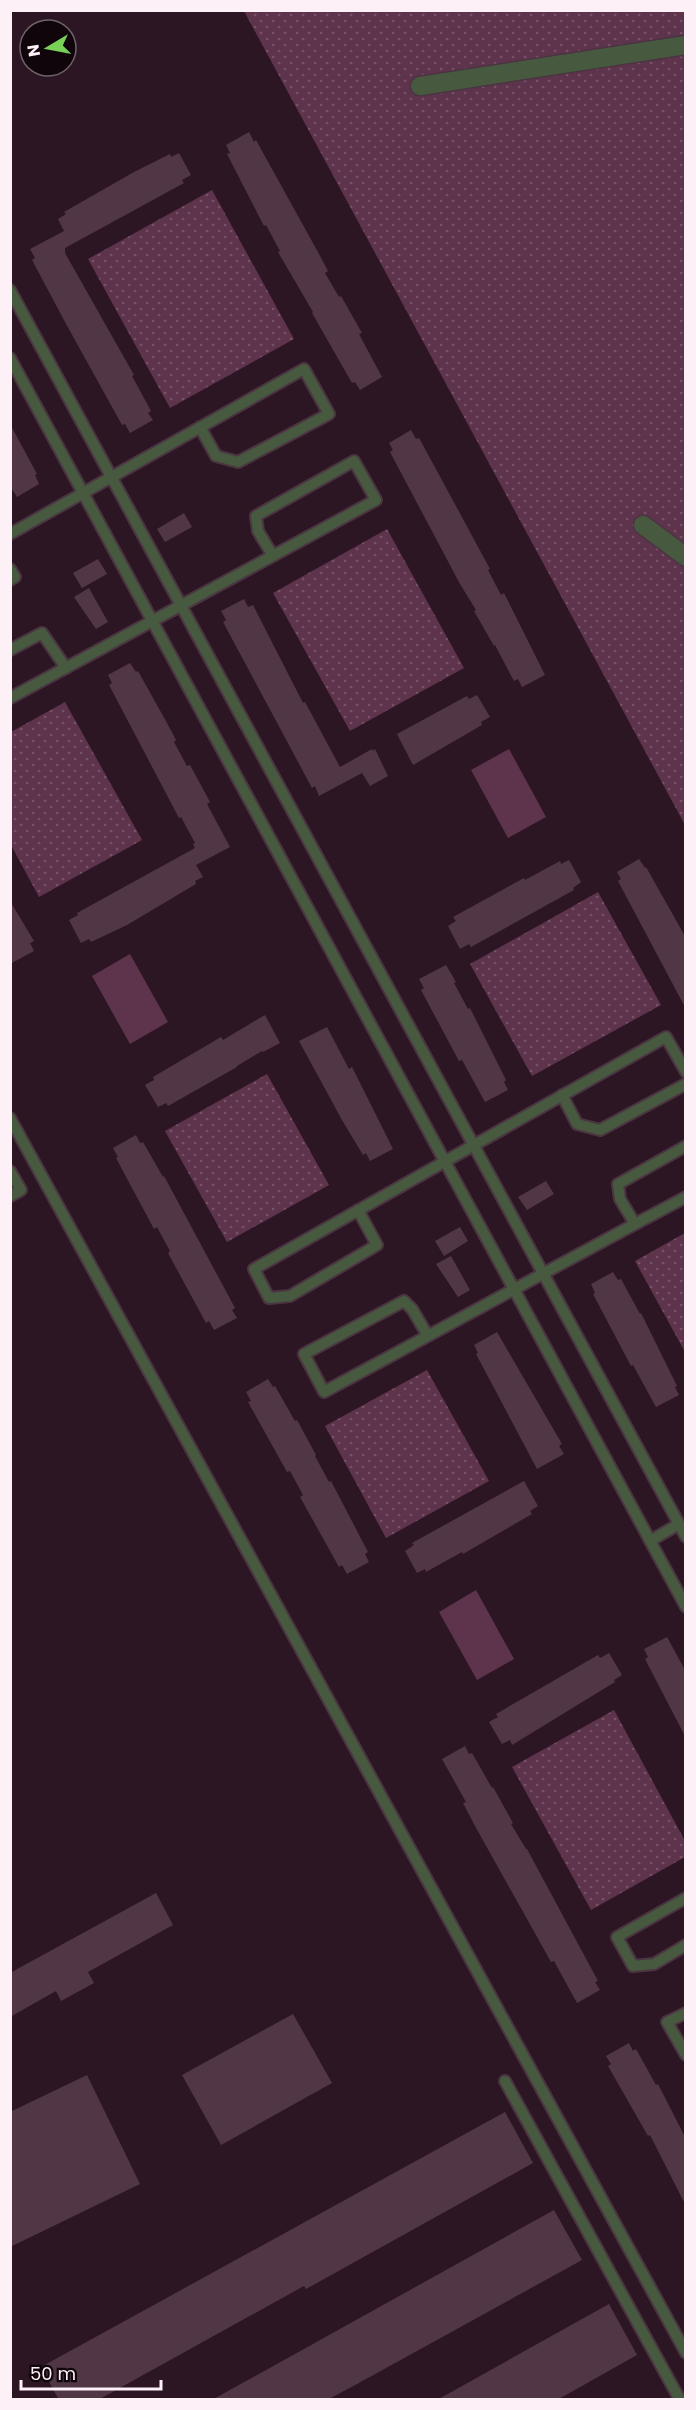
<svg xmlns="http://www.w3.org/2000/svg" width="696" height="2410" viewBox="0 0 696 2410" font-family="Poppins,sans-serif">
<style>
.grass{fill:url(#grass-dots)}
.pitch{fill:#5e334c}
.building{fill:#513746}
.lines{fill:none;stroke-linecap:round;stroke-linejoin:round}
.service-casing{stroke:#4a3541;stroke-width:14}
.minor-casing{stroke:#4a3541;stroke-width:21}
.service{stroke:#475a40;stroke-width:10}
.minor{stroke:#475a40;stroke-width:18}
</style>
<defs>
<pattern id="grass-dots" width="8" height="8" patternUnits="userSpaceOnUse" patternTransform="scale(1.5)"><rect width="8" height="8" fill="#5e334c"/><path d="M2 2h.1M6 6h.1" fill="none" stroke="#765167" stroke-width="1.8" stroke-linecap="round"/></pattern>
</defs>
<rect width="100%" height="100%" fill="#2d1623"/>
<!-- grass -->
<g class="grass">
<polygon points="244,11 685,11 685,825"/>
<polygon points="212,190 294,339 170,408 88,259"/>
<polygon points="387,529 464,668 350,731 273,593"/>
<polygon points="65,702 142,840 39,897 11,845 11,732"/>
<polygon points="598,892 661,1005 532,1076 470,964"/>
<polygon points="267,1074 329,1185 227,1242 165,1131"/>
<polygon points="685,1233 685,1352 635,1261"/>
<polygon points="427,1370 489,1481 386,1538 325,1426"/>
<polygon points="614,1710 685,1841 685,1857 591,1910 512,1767"/>
</g>
<!-- pitch -->
<g class="pitch">
<polygon points="509,749 546,817 508,838 471,770"/>
<polygon points="130,954 168,1022 130,1044 92,976"/>
<polygon points="476,1590 514,1659 477,1680 439,1612"/>
</g>
<!-- building -->
<g class="building">
<polygon points="249,132 254,142 256,140 319,254 328,271 325,273 339,297 341,296 362,333 359,334 382,377 360,390 355,382 352,383 312,313 313,312 278,252 280,251 266,225 264,226 227,154 230,153 226,145"/>
<polygon points="179,153 191,175 182,180 184,183 65,248 65,253 134,375 132,376 151,411 148,413 153,420 130,433 125,424 122,425 65,322 32,260 35,258 30,249 64,231 58,219 66,214 64,212 134,172 170,154 171,157"/>
<polygon points="10,424 37,474 35,475 39,484 17,497 10,486"/>
<polygon points="411,430 416,439 419,438 437,471 490,569 488,570 501,595 504,593 545,675 522,687 518,679 514,681 495,645 494,646 474,611 476,610 460,584 390,452 393,450 389,443"/>
<polygon points="184,513 192,527 165,542 157,529"/>
<polygon points="98,559 107,574 82,588 73,573"/>
<polygon points="89,588 108,622 96,629 74,597"/>
<polygon points="244,599 248,607 253,605 303,703 305,702 340,767 372,749 373,751 375,749 388,776 370,786 362,773 319,796 315,786 312,788 223,622 226,620 221,611"/>
<polygon points="130,663 136,672 138,671 167,723 176,740 174,742 187,766 190,765 210,802 207,804 230,847 196,865 203,877 195,881 196,884 127,925 91,942 89,939 81,943 69,920 78,915 77,913 195,848 193,844 195,843 181,817 179,818 109,685 112,683 108,675"/>
<polygon points="477,695 490,717 481,722 482,725 413,765 397,734 467,696 469,699"/>
<polygon points="639,859 645,868 646,867 686,938 686,1009 618,881 621,879 617,872"/>
<polygon points="569,860 581,882 573,888 574,890 471,947 469,944 460,949 448,926 456,921 453,917 524,878 525,880 560,861 561,864"/>
<polygon points="10,901 34,941 30,943 34,951 10,964"/>
<polygon points="446,965 456,982 454,983 468,1009 470,1008 506,1080 504,1082 508,1090 485,1102 462,1060 459,1061 421,990 424,988 419,979"/>
<polygon points="265,1015 280,1043 263,1052 262,1051 237,1066 237,1067 168,1106 166,1103 158,1107 145,1085 154,1080 153,1077 221,1037 223,1040"/>
<polygon points="327,1027 349,1069 352,1067 393,1149 370,1161 366,1153 363,1155 342,1120 299,1041"/>
<polygon points="136,1135 140,1143 143,1142 163,1177 164,1176 235,1308 232,1310 237,1318 214,1330 209,1321 206,1323 168,1253 170,1251 157,1227 154,1229 116,1158 118,1157 113,1148"/>
<polygon points="546,1181 554,1194 527,1210 518,1197"/>
<polygon points="460,1227 468,1241 444,1256 435,1241"/>
<polygon points="451,1256 470,1290 458,1297 436,1264"/>
<polygon points="613,1272 618,1280 621,1279 640,1314 641,1313 677,1386 675,1387 679,1395 656,1407 633,1365 631,1366 593,1294 595,1293 591,1284"/>
<polygon points="497,1332 562,1444 559,1446 564,1454 537,1469 476,1354 478,1353 474,1345"/>
<polygon points="268,1379 273,1387 275,1386 295,1421 297,1420 316,1455 315,1456 329,1482 331,1481 368,1552 365,1554 369,1562 347,1574 342,1565 339,1567 300,1497 303,1495 290,1471 287,1472 248,1402 251,1401 246,1392"/>
<polygon points="524,1481 538,1506 530,1511 532,1514 463,1554 462,1552 426,1572 425,1569 417,1573 405,1551 414,1545 412,1543"/>
<polygon points="667,1637 686,1672 686,1738 645,1659 648,1657 644,1649"/>
<polygon points="609,1653 622,1675 614,1680 615,1682 512,1745 510,1740 502,1744 489,1722 498,1717 496,1714 598,1655 600,1658"/>
<polygon points="465,1746 469,1754 472,1753 492,1788 493,1787 513,1823 511,1824 526,1849 527,1849 598,1981 595,1982 600,1990 577,2003 554,1961 551,1962 475,1826 463,1803 466,1802 442,1759"/>
<polygon points="156,1893 173,1925 88,1972 94,1983 61,2001 56,1991 10,2017 10,1973"/>
<polygon points="293,2014 332,2083 221,2145 182,2075"/>
<polygon points="629,2043 633,2051 636,2049 656,2085 658,2084 686,2139 686,2206 650,2135 648,2136 608,2066 611,2064 606,2056"/>
<polygon points="87,2075 140,2184 10,2247 10,2112"/>
<polygon points="505,2112 533,2163 306,2289 304,2286 98,2400 59,2400 41,2367"/>
<polygon points="554,2210 582,2260 357,2384 327,2400 212,2400"/>
<polygon points="609,2304 637,2355 557,2400 437,2400"/>
</g>
<g class="lines">
<!-- service casing -->
<g class="service-casing">
<g id="service">
<polyline points="10,290 686,1537"/>
<polyline points="10,358 686,1607"/>
<polyline points="10,534 304,369 329,414 238,462 216,456 200,427"/>
<polyline points="10,569 15,577 10,580"/>
<polyline points="10,650 42,633 66,668"/>
<polyline points="10,698 376,500 354,461 256,516 258,531 273,556"/>
<polyline points="562,1095 577,1124 600,1130 686,1084"/>
<polyline points="10,1118 686,2353"/>
<polyline points="10,1171 21,1190 10,1196"/>
<polyline points="358,1210 377,1245 290,1296 269,1298 254,1269 666,1037 686,1072"/>
<polyline points="635,1224 620,1199 618,1184 686,1146"/>
<polyline points="428,1336 412,1309 404,1301 304,1354 324,1392 635,1224 686,1197"/>
<polyline points="650,1541 679,1524"/>
<polyline points="686,1898 617,1937 633,1966 654,1964 686,1945"/>
<polyline points="686,2013 667,2022 686,2055"/>
<polyline points="505,2081 680,2400"/>
</g>
</g>
<!-- minor casing -->
<g class="minor-casing">
<g id="minor">
<polyline points="420,86 686,45"/>
<polyline points="643,525 686,557"/>
</g>
</g>
<!-- service -->
<use href="#service" class="service"/>
<!-- minor -->
<use href="#minor" class="minor"/>
</g>
<!-- border -->
<rect width="696" height="2410" fill="none" stroke="#fef0f7" stroke-width="24"/>
<!-- north arrow -->
<g transform="translate(48 48) rotate(260)"><circle r="28" fill="#0f050b" stroke="#6f6369" stroke-width="1.5"/>
<path d="M0-4.5L10 22L0 15L-10 22Z" fill="#79d158"/>
<text y="-9" font-size="16" font-weight="bold" text-anchor="middle" fill="#fef0f7">N</text>
</g>
<!-- scale -->
<path d="M21 2380v9h140v-9" fill="none" stroke="#fef0f7" stroke-width="3"/>
<text x="30" y="2380" font-size="18" fill="#fef0f7" stroke="#0f050b" stroke-width="4.5" paint-order="stroke">50 m</text>
</svg>
